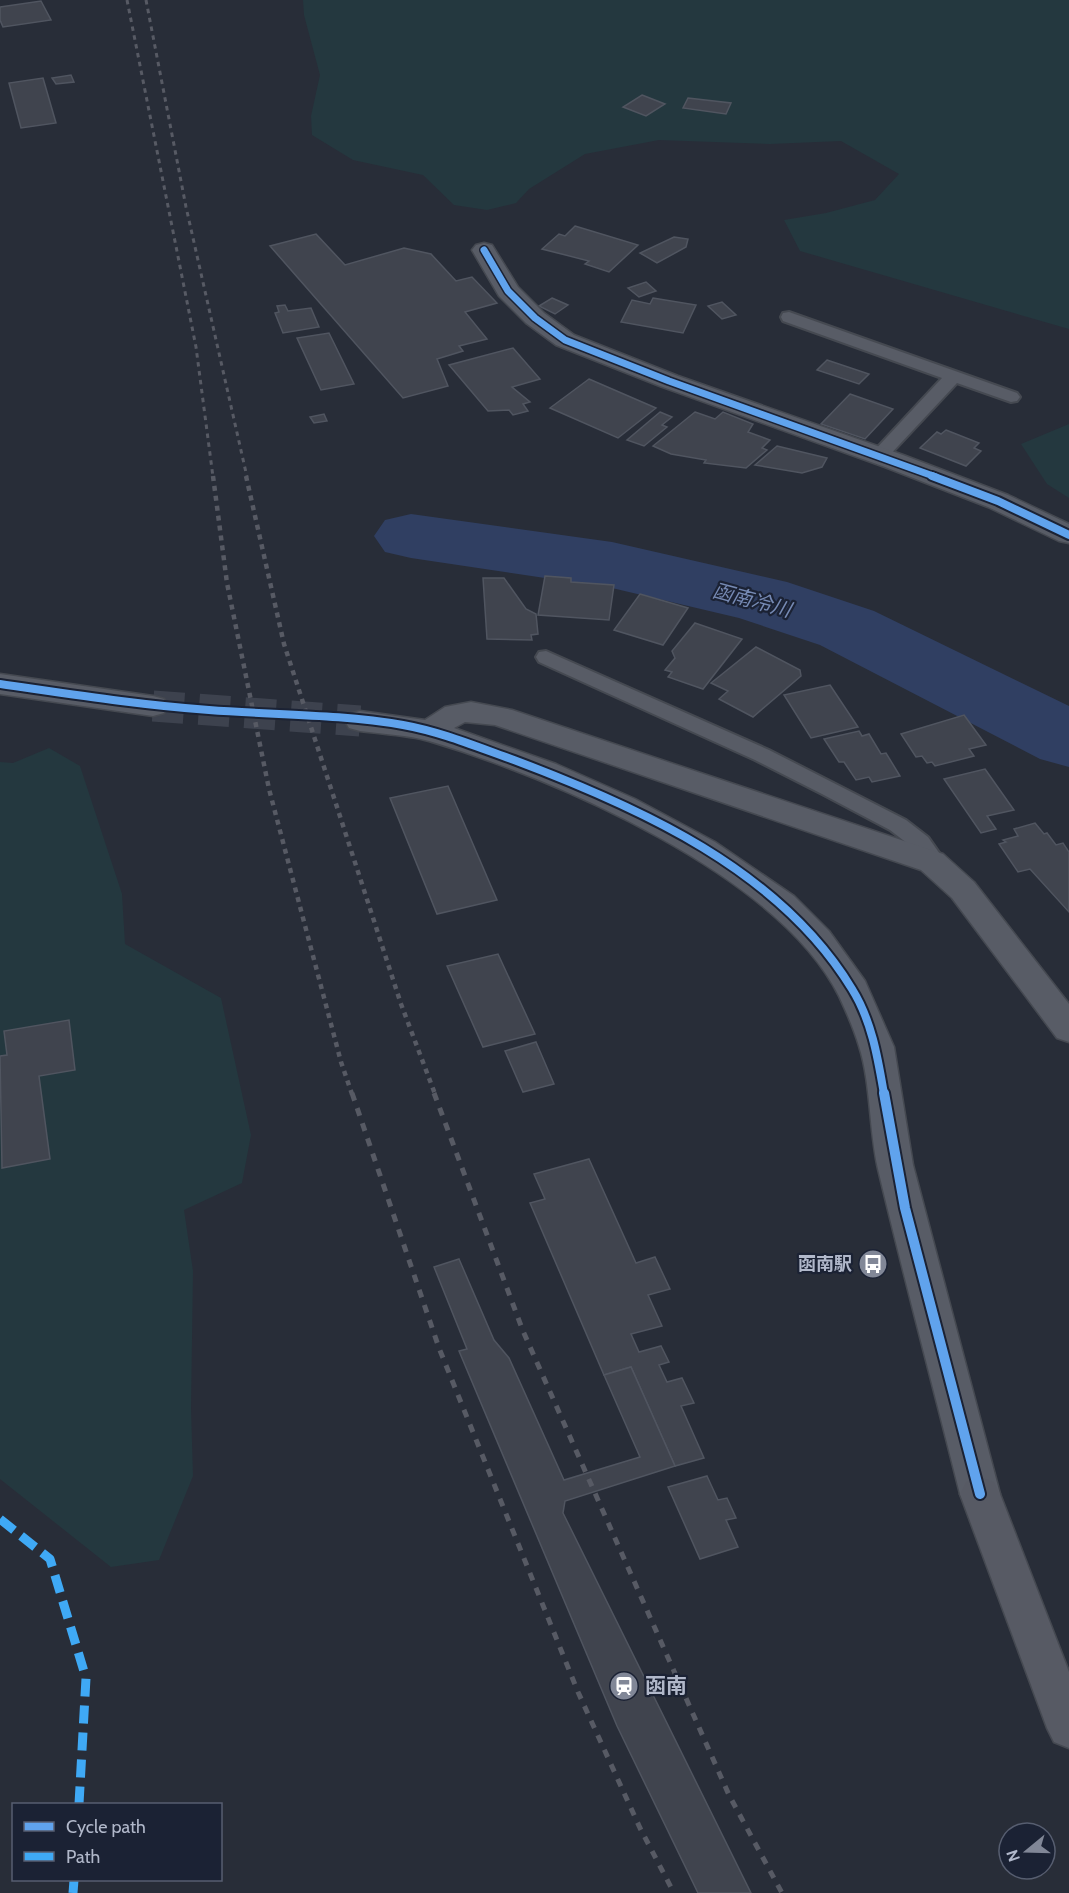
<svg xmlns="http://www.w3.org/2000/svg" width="1069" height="1893" viewBox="0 0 1069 1893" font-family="Cabin,'Noto Sans JP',sans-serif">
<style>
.green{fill:#24383f}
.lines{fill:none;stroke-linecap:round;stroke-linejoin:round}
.river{fill:#303f62;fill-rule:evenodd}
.building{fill:#40444e;stroke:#505560;stroke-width:1.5}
.minor-tunnel{stroke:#3d424e;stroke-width:31;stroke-dasharray:31 15;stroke-linecap:butt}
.service-casing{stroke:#454951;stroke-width:4}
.minor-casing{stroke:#454951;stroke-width:3}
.secondary-casing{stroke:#454951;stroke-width:3}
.service{fill:#585c66;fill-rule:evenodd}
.minor{fill:#585c66;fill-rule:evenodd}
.secondary{fill:#575a64;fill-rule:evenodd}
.rail-far2{stroke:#575a64;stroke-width:3;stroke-dasharray:4.5 4.5;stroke-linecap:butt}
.rail-far1{stroke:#575a64;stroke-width:4.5;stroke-dasharray:5 5;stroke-linecap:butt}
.rail{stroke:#575a64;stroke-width:5;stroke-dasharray:8 8;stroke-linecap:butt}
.quiet{stroke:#3fa9f5;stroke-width:9;stroke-dasharray:18 9;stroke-linecap:butt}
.cycleway-far2-casing{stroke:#1b2234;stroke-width:10}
.cycleway-far1-casing{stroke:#1b2234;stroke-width:12}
.cycleway-casing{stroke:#1b2234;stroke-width:14}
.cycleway-far2{stroke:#60a3ed;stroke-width:7}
.cycleway-far1{stroke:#60a3ed;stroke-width:8}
.cycleway{stroke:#60a3ed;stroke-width:10}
.labels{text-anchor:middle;stroke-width:4.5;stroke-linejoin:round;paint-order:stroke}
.poi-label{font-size:18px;font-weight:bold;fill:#b1b8ca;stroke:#1b2234;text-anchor:end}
.water-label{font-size:20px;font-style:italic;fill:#768ab4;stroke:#1b2234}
.near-poi-label{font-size:21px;font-weight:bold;fill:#b1b8ca;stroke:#1b2234;text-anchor:start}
</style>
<rect width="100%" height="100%" fill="#282d38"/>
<!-- green -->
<g class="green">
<polygon points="303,0 1069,0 1069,329 800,251 784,220 826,213 875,200 899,174 841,141 770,144 659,140 585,154 529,189 516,203 487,210 454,205 423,175 353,160 312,135 311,116 320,75 304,15"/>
<polygon points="1069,424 1069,498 1047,484 1021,444"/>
<polygon points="49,748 80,766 122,894 125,944 221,998 251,1135 242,1183 184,1210 193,1271 191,1408 193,1476 159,1560 111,1567 0,1479 0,762 13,763"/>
</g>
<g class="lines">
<!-- river -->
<polygon class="river" points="411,514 612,542 787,582 874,611 1069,706 1069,767 1040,759 820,645 739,618 612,588 411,558 385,552 374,536 385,520"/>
</g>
<!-- building -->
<g class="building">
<polygon points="41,1 51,20 3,27 0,20 0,7"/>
<polygon points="71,75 74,82 56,84 52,78"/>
<polygon points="43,78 56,123 21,128 9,83"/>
<polygon points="642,95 665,104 646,116 623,107"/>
<polygon points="688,98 731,103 726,114 683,108"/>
<polygon points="575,226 638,245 609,272 585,264 589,261 542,249 559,234 565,236"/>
<polygon points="316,234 345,265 404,248 431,254 456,281 472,277 497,303 465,312 487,339 459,346 463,351 437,359 448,386 403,398 270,246"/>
<polygon points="674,237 688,239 686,247 657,263 640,253"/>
<polygon points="646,282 656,291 639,297 628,288"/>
<polygon points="552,298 568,305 555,314 539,306"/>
<polygon points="653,298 696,305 683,333 621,322 632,300 650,304"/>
<polygon points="722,302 736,315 722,319 708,306"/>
<polygon points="285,305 288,311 311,308 319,327 283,333 275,313 279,312 277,306"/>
<polygon points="329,333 354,384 321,390 297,338"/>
<polygon points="513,348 540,379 512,387 530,402 523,404 528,411 513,415 509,410 488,411 449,365"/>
<polygon points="827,360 869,374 859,384 817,370"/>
<polygon points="589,379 656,408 618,438 550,408"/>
<polygon points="850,394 893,409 865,439 821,424"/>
<polygon points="660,412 672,417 662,425 667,427 644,446 627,440"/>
<polygon points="695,412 715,419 723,412 753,424 748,432 770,440 762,448 767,450 746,468 704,463 706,460 671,454 653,446"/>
<polygon points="324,414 327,421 314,423 310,417"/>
<polygon points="946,430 979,443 974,448 981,451 966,466 920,448 937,432 941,434"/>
<polygon points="777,446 827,458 822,467 802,473 755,465"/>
<polygon points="545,576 571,578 571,582 614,585 609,620 538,615"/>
<polygon points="483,578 504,578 526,609 536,614 538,634 531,635 532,640 487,639"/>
<polygon points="640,594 688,608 663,645 614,630"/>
<polygon points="695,623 742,639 703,689 668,677 672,672 665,670 675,658 672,651"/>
<polygon points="756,647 800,670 801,676 753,717 719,699 728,691 711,683"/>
<polygon points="830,685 858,727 811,738 784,695"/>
<polygon points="964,715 986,745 969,749 974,756 935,766 932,762 927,763 922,756 916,757 901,734"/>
<polygon points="859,731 862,736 869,734 881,754 886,753 900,776 872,782 869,777 856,780 844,762 839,762 824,739"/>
<polygon points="985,769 1014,810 987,816 996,829 981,833 944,779"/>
<polygon points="448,786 497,900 437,914 390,798"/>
<polygon points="1035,823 1044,834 1047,833 1056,845 1063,843 1069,852 1069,912 1030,869 1018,872 999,844 1006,842 1003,840 1018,836 1014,829"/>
<polygon points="498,954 535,1034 483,1047 447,966"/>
<polygon points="69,1020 75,1070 39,1076 50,1159 2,1168 0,1056 7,1055 4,1031"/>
<polygon points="536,1042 554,1084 523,1092 505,1051"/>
<polygon points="589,1159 636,1263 655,1257 670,1289 648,1295 662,1326 631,1334 639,1352 661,1346 669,1362 659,1365 667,1382 682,1378 694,1403 681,1406 704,1458 675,1466 631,1367 604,1375 530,1203 545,1199 534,1174"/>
<polygon points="459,1259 494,1340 509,1358 564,1480 640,1457 604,1375 631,1367 675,1466 565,1501 563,1513 751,1893 698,1893 617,1726 459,1351 467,1349 434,1267"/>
<polygon points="707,1476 718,1500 727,1498 736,1518 726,1520 738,1547 700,1559 668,1487"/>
</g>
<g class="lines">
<!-- minor-tunnel -->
<polyline class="minor-tunnel" points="153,706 360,721"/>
<!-- service casing -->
<g class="service-casing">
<g id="service">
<polygon points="789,312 1017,393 1020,397 1017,401 1011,402 957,383 885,460 873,460 870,456 873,452 942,378 783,321 781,317 783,313"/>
<polygon points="546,651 769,750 906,820 928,837 949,867 946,872 938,875 930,872 912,847 890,830 822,794 755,760 539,662 536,657 539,652"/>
</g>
</g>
<!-- minor casing -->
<g class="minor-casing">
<g id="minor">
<polygon points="484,243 492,245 518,287 544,313 574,335 678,376 903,455 1008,495 1069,524 1069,543 1059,541 988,507 885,467 660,386 556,345 526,323 499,296 472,250 476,245"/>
<polygon points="0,674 153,696 164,699 168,706 164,713 153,716 0,694"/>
<path d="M471,702L512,710L943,854L974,882L1069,1004V1042L1057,1038L952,898L921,870L495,725L465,722L454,728L556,764L635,799L715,842L794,896L829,931L865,981L894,1047L913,1165L1000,1494L994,1506L980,1511L966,1506L960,1494C933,1386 904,1278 878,1169C869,1130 871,1083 859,1046C854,1029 846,1011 839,996C779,875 554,778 429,741C408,735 383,734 360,731L349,728L345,721L349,714L360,711L425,720L445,707Z"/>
</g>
</g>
<!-- secondary casing -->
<g class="secondary-casing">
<polygon id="secondary" points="980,1477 994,1482 1000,1494 1069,1672 1069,1748 1054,1742 1047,1728 960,1494 966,1482"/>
</g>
<!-- service -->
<use href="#service" class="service"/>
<!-- minor -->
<use href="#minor" class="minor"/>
<!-- secondary -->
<use href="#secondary" class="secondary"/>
<!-- rail-far2 -->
<g class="rail-far2">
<polyline points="127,0 196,347 213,477"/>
<polyline points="146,0 186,207 247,477"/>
</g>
<!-- rail-far1 -->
<g class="rail-far1">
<polyline points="213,476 227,583 269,789 341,1062 352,1094"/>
<polyline points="246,476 284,644 401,1004 435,1094"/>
</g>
<!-- rail -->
<g class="rail">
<polyline points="352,1093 439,1348 578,1692 640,1828 674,1893"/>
<polyline points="434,1093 523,1331 729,1795 782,1893"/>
</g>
<!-- quiet -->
<g class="quiet">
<polyline points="0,1519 50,1559 86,1678 79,1804"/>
<polyline points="73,1893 74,1880"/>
</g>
<!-- cycleway-far2 casing -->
<g class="cycleway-far2-casing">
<polyline id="cycleway-far2" points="484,250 508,291 535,318 565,340 669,381 936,477"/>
</g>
<!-- cycleway-far1 casing -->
<g class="cycleway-far1-casing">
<g id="cycleway-far1">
<polyline points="932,476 998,501 1069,535"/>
<path d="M0,684C70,694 139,705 209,710C274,715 339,714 403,725C442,732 477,747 514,760C639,807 780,870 852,989C872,1021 878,1059 884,1094"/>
</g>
</g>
<!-- cycleway casing -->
<g class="cycleway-casing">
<polyline id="cycleway" points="884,1093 905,1208 980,1494"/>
</g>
<!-- cycleway-far2 -->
<use href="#cycleway-far2" class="cycleway-far2"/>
<!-- cycleway-far1 -->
<use href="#cycleway-far1" class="cycleway-far1"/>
<!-- cycleway -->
<use href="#cycleway" class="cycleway"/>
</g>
<!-- icons -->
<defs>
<g id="bus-disc" transform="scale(1.5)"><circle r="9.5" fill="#818797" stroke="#1b2234"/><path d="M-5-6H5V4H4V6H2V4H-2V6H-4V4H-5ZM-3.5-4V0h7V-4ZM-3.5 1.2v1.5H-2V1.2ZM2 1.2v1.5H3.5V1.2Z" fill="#fff"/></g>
<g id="station-disc" transform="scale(1.5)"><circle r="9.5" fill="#818797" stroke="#1b2234"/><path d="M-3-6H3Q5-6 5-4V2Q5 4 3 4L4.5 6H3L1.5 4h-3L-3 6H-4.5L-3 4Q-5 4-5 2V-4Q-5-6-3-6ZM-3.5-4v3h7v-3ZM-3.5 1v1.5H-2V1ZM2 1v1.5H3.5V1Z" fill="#fff"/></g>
</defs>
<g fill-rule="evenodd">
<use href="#bus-disc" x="873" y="1264"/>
<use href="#station-disc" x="624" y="1686"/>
</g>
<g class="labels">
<!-- poi labels -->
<g class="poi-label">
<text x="852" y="1270">函南駅</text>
</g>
<!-- water labels -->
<g class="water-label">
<text transform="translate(752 600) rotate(15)" y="7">函南冷川</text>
</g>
<!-- near-poi labels -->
<g class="near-poi-label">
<text x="645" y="1693">函南</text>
</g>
</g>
<!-- legend -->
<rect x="12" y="1803" width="210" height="78" fill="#1b2234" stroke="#575e70" stroke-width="1.5"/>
<rect x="24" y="1822" width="30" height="9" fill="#60a3ed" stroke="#575e70" stroke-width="1.5"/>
<text x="66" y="1833" font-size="18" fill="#b1b8ca">Cycle path</text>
<rect x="24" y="1852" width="30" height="9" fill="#3fa9f5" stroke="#575e70" stroke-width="1.5"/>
<text x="66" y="1863" font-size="18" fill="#b1b8ca">Path</text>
<!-- north arrow -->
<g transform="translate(1027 1851) rotate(251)"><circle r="28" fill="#1b2234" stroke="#575e70" stroke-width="1.5"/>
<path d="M0-4.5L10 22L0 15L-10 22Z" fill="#818797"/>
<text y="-9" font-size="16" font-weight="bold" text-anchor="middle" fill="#b1b8ca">N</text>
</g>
</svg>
